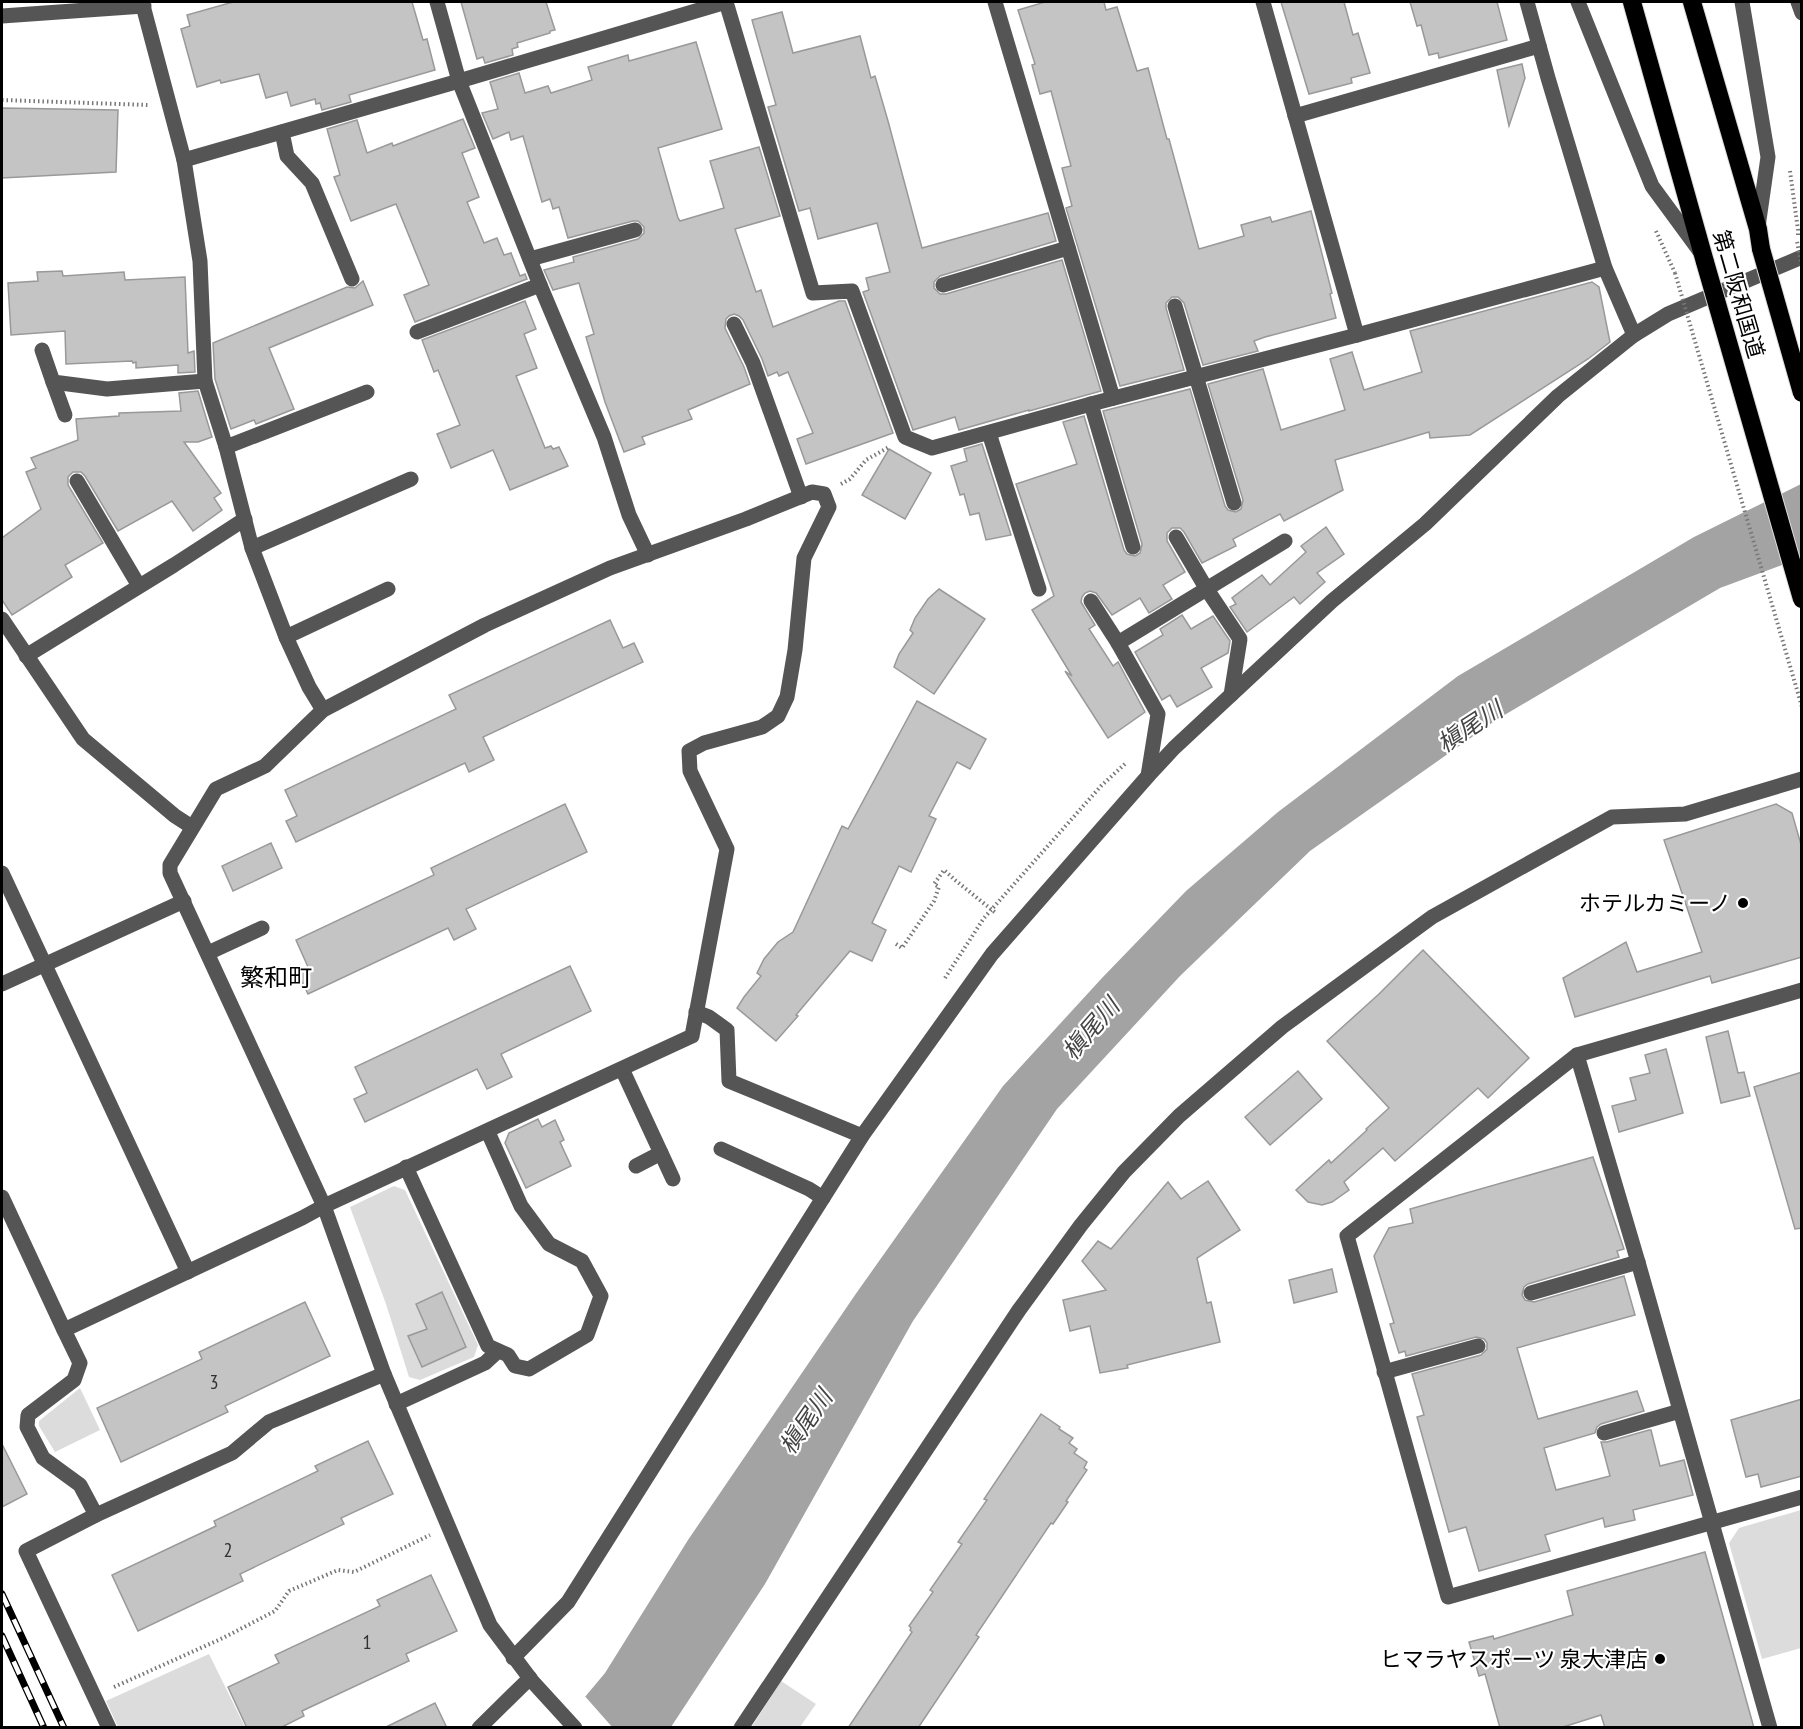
<svg xmlns="http://www.w3.org/2000/svg" width="1803" height="1729" viewBox="0 0 1803 1729" font-family="'PT Sans Narrow','Noto Sans JP',sans-serif">
<style>
.green{fill:#dcdcdc}
.water{fill:#a3a3a3}
.pier{fill:#fff}
.building{fill:#c4c4c4;stroke:#999;stroke-width:1.5}
.lines{fill:none;stroke-linecap:round;stroke-linejoin:round}
.highway-casing{stroke:#dbdbdb;stroke-width:20}
.path{stroke:#777;stroke-width:4;stroke-dasharray:1.5 3;stroke-linecap:butt}
.minor{stroke:#555;stroke-width:15}
.highway{stroke:#000;stroke-width:18}
.rail-casing{stroke:#000;stroke-width:7}
.rail{stroke:#fff;stroke-width:4.5;stroke-dasharray:14;stroke-linecap:butt}
.highway-bridge-casing{stroke:#dbdbdb;stroke-width:20;stroke-linecap:butt}
.path-bridge{stroke:#777;stroke-width:4;stroke-dasharray:1.5 3;stroke-linecap:butt}
.highway-bridge{stroke:#000;stroke-width:18}
.poi-dot{fill:#000;stroke:#fff;stroke-width:2}
.labels{text-anchor:middle;stroke-width:4.5;stroke-linejoin:round;paint-order:stroke}
.number-label{font-size:20px;fill:#313131}
.street-label{font-size:22px;fill:#000;stroke:#fff}
.poi-label{font-size:22px;fill:#000;stroke:#fff;text-anchor:end}
.water-label{font-size:24px;font-style:italic;fill:#444;stroke:#fff}
.neighbourhood-label{font-size:24px;fill:#000;stroke:#fff}
</style>
<rect width="100%" height="100%" fill="#fff"/>
<!-- green -->
<g class="green">
<polygon points="394,1186 405,1190 478,1345 474,1357 420,1380 409,1377 386,1304 350,1207"/>
<polygon points="80,1388 100,1430 55,1452 39,1426 39,1421"/>
<polygon points="1801,1510 1801,1648 1762,1659 1729,1543 1739,1528"/>
<polygon points="209,1654 245,1727 118,1727 106,1701"/>
<polygon points="781,1681 816,1704 800,1727 751,1728"/>
</g>
<!-- water -->
<polygon class="water" points="1801,484 1801,558 1720,588 1496,720 1310,851 1180,976 1057,1109 913,1321 765,1584 671,1727 559,1728 605,1673 688,1540 855,1295 1003,1086 1102,978 1186,891 1278,812 1458,676 1694,537"/>
<!-- pier -->
<polygon class="pier" points="583,1694 613,1728 556,1727"/>
<!-- building -->
<g class="building">
<polygon points="233,2 412,2 423,40 427,39 435,70 349,95 351,102 322,110 320,103 316,104 315,99 291,106 287,92 266,98 259,74 221,83 220,80 197,87 181,29 190,26 187,15"/>
<polygon points="461,2 546,2 555,30 550,31 550,33 517,43 518,47 512,49 513,55 485,63 483,57 477,59"/>
<polygon points="1045,2 1104,2 1106,10 1117,7 1137,71 1148,68 1167,139 1169,139 1199,249 1244,236 1241,225 1270,217 1272,222 1311,211 1332,293 1330,294 1336,318 1265,337 1254,341 1258,351 1203,365 1184,303 1178,297 1172,297 1166,303 1166,308 1184,370 1120,386 1066,208 1072,206 1062,168 1071,166 1051,91 1040,94 1032,65 1035,64 1018,10"/>
<polygon points="1281,2 1344,2 1353,35 1358,33 1370,73 1351,78 1352,83 1309,94"/>
<polygon points="1410,2 1497,2 1507,40 1439,58 1438,53 1429,55 1421,25 1417,26"/>
<polygon points="782,12 793,53 860,36 871,78 875,76 888,121 922,248 1048,213 1056,241 940,276 934,282 934,288 940,294 946,294 1062,260 1101,391 1029,411 1029,410 959,430 955,417 913,430 863,292 869,290 866,278 890,272 877,223 818,239 810,208 799,211 768,107 776,105 752,20"/>
<polygon points="696,42 722,129 658,148 678,218 680,221 724,208 710,161 759,147 780,216 735,229 756,292 761,290 773,327 839,301 845,301 893,433 806,464 797,439 813,433 788,372 779,376 777,372 768,376 762,359 743,320 739,316 734,314 729,316 726,319 725,328 744,367 750,384 688,410 692,419 642,437 645,444 624,452 605,402 586,337 594,334 579,283 553,290 544,270 574,262 573,257 638,239 644,233 644,227 638,221 633,221 568,238 559,207 553,209 550,199 542,202 523,136 511,140 509,132 493,139 482,113 498,109 490,82 519,73 525,93 548,86 551,93 592,80 588,67 628,55 629,61"/>
<polygon points="1522,64 1525,78 1509,126 1497,70"/>
<polygon points="2,108 118,110 116,172 2,178"/>
<polygon points="463,119 475,148 462,153 479,197 467,202 484,243 497,238 504,255 511,253 520,276 525,274 527,279 415,322 404,295 429,285 396,204 351,221 334,177 340,175 327,129 357,120 367,153 392,143 393,146"/>
<polygon points="62,271 63,276 124,272 125,280 185,277 188,353 194,351 195,372 178,373 178,365 136,368 136,362 133,363 132,361 66,364 65,331 11,335 8,283 38,281 37,272"/>
<polygon points="363,281 373,305 269,348 294,409 256,424 254,420 231,429 215,379 213,343 347,287 355,288"/>
<polygon points="1592,282 1599,287 1610,342 1588,359 1470,435 1430,438 1429,432 1335,460 1343,490 1284,521 1280,514 1233,539 1236,546 1202,563 1184,532 1180,528 1172,528 1167,533 1167,541 1185,572 1163,585 1172,599 1149,613 1140,598 1112,615 1096,593 1090,591 1085,593 1082,597 1081,602 1095,625 1089,629 1113,666 1118,662 1145,712 1108,738 1065,671 1072,676 1032,610 1054,596 1016,484 1077,464 1063,422 1084,416 1124,550 1127,554 1135,556 1140,553 1142,544 1103,411 1190,389 1225,506 1228,510 1236,512 1241,509 1243,500 1208,384 1263,369 1281,430 1345,410 1330,359 1352,352 1364,390 1422,372 1410,331"/>
<polygon points="525,301 536,329 524,334 537,368 516,376 545,448 551,446 553,449 559,447 568,466 510,490 493,450 451,468 437,434 460,425 438,370 434,372 422,340"/>
<polygon points="198,391 212,437 198,442 184,442 221,493 214,498 222,510 193,531 172,501 118,531 85,476 81,472 73,472 68,477 68,485 103,543 65,565 72,577 12,615 2,600 2,538 41,509 26,472 36,468 31,458 78,440 76,419 119,416 119,413 181,411 179,393"/>
<polygon points="982,444 1011,535 986,540 979,513 970,515 964,494 960,495 951,466 967,461 964,449"/>
<polygon points="889,449 931,473 905,519 862,495"/>
<polygon points="1326,527 1344,554 1317,573 1325,582 1300,604 1294,597 1247,632 1230,607 1236,604 1232,598 1262,575 1270,585 1306,552 1301,546"/>
<polygon points="939,589 985,619 934,694 894,667 899,654 913,633 910,630 915,618 928,599"/>
<polygon points="1182,615 1191,629 1213,616 1230,641 1228,653 1201,668 1212,687 1177,707 1170,695 1162,700 1135,652 1163,635 1160,629"/>
<polygon points="610,620 623,648 634,643 643,662 483,737 494,760 469,772 465,763 296,842 286,821 297,816 285,790 456,709 449,695"/>
<polygon points="917,701 986,739 970,769 957,762 929,816 936,819 911,872 899,866 872,923 886,930 872,961 850,951 796,1015 798,1016 776,1041 737,1008 744,997 761,976 757,973 764,959 778,942 793,932 842,826 848,829"/>
<polygon points="565,804 587,852 466,909 476,929 454,940 448,928 308,994 297,972 308,967 296,940 434,875 431,868"/>
<polygon points="1776,804 1792,813 1802,848 1802,957 1712,983 1710,976 1575,1017 1563,978 1626,942 1637,972 1702,952 1664,840"/>
<polygon points="271,843 282,868 233,891 222,866"/>
<polygon points="1423,950 1529,1058 1488,1098 1478,1088 1395,1161 1383,1148 1344,1182 1349,1190 1332,1202 1322,1205 1308,1202 1296,1190 1329,1160 1331,1163 1367,1130 1366,1129 1389,1108 1327,1041 1379,994"/>
<polygon points="570,966 591,1011 501,1054 512,1077 487,1089 477,1069 365,1122 354,1099 367,1093 355,1067"/>
<polygon points="1728,1031 1738,1073 1744,1072 1750,1096 1721,1103 1706,1037"/>
<polygon points="1666,1049 1683,1113 1619,1132 1612,1106 1636,1100 1630,1078 1650,1073 1645,1055"/>
<polygon points="1298,1071 1322,1099 1270,1145 1245,1117"/>
<polygon points="1802,1072 1802,1228 1795,1229 1754,1087"/>
<polygon points="538,1119 542,1127 555,1120 564,1140 560,1142 571,1166 526,1188 505,1143 509,1133"/>
<polygon points="1593,1157 1624,1249 1617,1251 1619,1257 1528,1284 1524,1287 1522,1295 1525,1300 1534,1302 1624,1276 1635,1315 1517,1348 1538,1419 1637,1391 1644,1411 1601,1424 1597,1427 1595,1433 1544,1448 1556,1490 1610,1476 1601,1442 1607,1442 1649,1430 1651,1430 1660,1466 1684,1460 1693,1495 1633,1510 1635,1520 1605,1527 1603,1518 1545,1535 1550,1551 1479,1571 1466,1527 1449,1532 1417,1417 1424,1415 1412,1374 1481,1355 1487,1349 1487,1343 1484,1339 1476,1337 1406,1356 1405,1351 1399,1353 1390,1324 1394,1323 1374,1256 1389,1228 1413,1223 1410,1209"/>
<polygon points="1208,1181 1240,1230 1197,1258 1207,1303 1211,1302 1220,1342 1127,1365 1128,1368 1100,1373 1090,1326 1070,1331 1063,1300 1106,1290 1082,1261 1098,1241 1111,1249 1168,1182 1181,1199"/>
<polygon points="1332,1269 1337,1292 1294,1303 1289,1280"/>
<polygon points="442,1292 466,1347 422,1367 408,1336 427,1329 416,1304"/>
<polygon points="305,1302 330,1356 225,1406 228,1412 121,1462 97,1408 202,1359 199,1352"/>
<polygon points="1802,1399 1802,1476 1761,1487 1758,1474 1746,1477 1731,1420"/>
<polygon points="1041,1414 1060,1427 1059,1429 1073,1438 1069,1443 1077,1449 1074,1453 1087,1462 1084,1468 1087,1470 1066,1501 1068,1502 1053,1524 1051,1523 976,1635 979,1637 918,1728 848,1728 912,1632 910,1630 911,1628 909,1626 933,1592 930,1590 962,1544 958,1542 987,1500 984,1499"/>
<polygon points="368,1441 393,1494 341,1518 344,1524 240,1574 243,1581 138,1631 112,1575 216,1526 214,1521 318,1471 315,1466"/>
<polygon points="2,1444 27,1494 2,1507"/>
<polygon points="1705,1552 1754,1728 1605,1728 1601,1715 1560,1728 1500,1728 1485,1674 1479,1676 1469,1642 1493,1636 1494,1639 1573,1615 1567,1591"/>
<polygon points="431,1575 457,1631 406,1654 409,1661 302,1711 304,1716 280,1728 247,1728 228,1687 279,1663 275,1655 380,1606 377,1600"/>
<polygon points="435,1703 447,1728 384,1728"/>
</g>
<g class="lines">
<!-- highway casing -->
<g class="highway-casing">
<g id="highway">
<polyline points="1632,2 1705,262"/>
<polyline points="1692,2 1758,229 1761,249"/>
</g>
</g>
<!-- path -->
<g class="path">
<polyline points="2,100 148,105"/>
<polyline points="1790,171 1798,230 1798,238"/>
<polyline points="1656,231 1675,273"/>
<polyline points="841,484 850,479 866,460 889,447"/>
<polyline points="896,944 902,948 934,901 939,887 934,884 944,870 955,880"/>
<polyline points="945,978 984,918 1101,786 1127,762"/>
<polyline points="114,1687 223,1638 275,1611 289,1591 338,1570 354,1572 430,1535"/>
</g>
<!-- minor -->
<g class="minor">
<polyline points="142,2 184,160 200,261 205,381 226,447 252,548 286,637 309,687 323,710"/>
<polyline points="437,2 459,81 540,285 604,437 629,515 648,555"/>
<polyline points="726,2 813,293 852,291 905,437 932,448 1091,404 1357,335 1605,268"/>
<polyline points="995,2 1113,398"/>
<polyline points="1263,2 1357,335"/>
<polyline points="1527,2 1548,78 1605,268 1634,335"/>
<polyline points="1578,2 1652,186 1699,250"/>
<polyline points="1742,2 1768,157 1758,227"/>
<polyline points="1798,2 1802,13"/>
<polyline points="2,16 144,6"/>
<polyline points="1295,116 1539,46"/>
<polyline points="282,132 287,156 312,183 352,279"/>
<polyline points="184,160 459,81 726,2"/>
<polyline points="530,259 635,230"/>
<polyline points="943,285 1068,248"/>
<polyline points="1175,306 1234,503"/>
<polyline points="734,324 753,363 801,497"/>
<polyline points="417,332 540,285"/>
<polyline points="42,350 53,382 107,389 205,381"/>
<polyline points="53,382 65,415"/>
<polyline points="1091,404 1133,547"/>
<polyline points="989,433 1039,589"/>
<polyline points="226,447 367,392"/>
<polyline points="77,481 139,586"/>
<polyline points="1176,537 1206,588 1240,639 1231,695"/>
<polyline points="252,548 411,479"/>
<polyline points="1091,601 1118,643 1158,714 1148,776"/>
<polyline points="2,619 83,739 175,816 192,827"/>
<polyline points="286,637 388,589"/>
<polyline points="1118,643 1285,541"/>
<polyline points="26,656 174,565 245,519"/>
<polyline points="2,873 188,1272"/>
<polyline points="208,953 262,928"/>
<polyline points="2,984 184,901"/>
<polyline points="1802,990 1577,1055 1347,1236 1448,1597 1802,1497"/>
<polyline points="696,1012 709,1017 727,1030 729,1081 862,1136"/>
<polyline points="1577,1055 1638,1262 1770,1728"/>
<polyline points="622,1069 673,1179"/>
<polyline points="721,1149 809,1189 823,1198"/>
<polyline points="636,1166 661,1153"/>
<polyline points="406,1167 488,1346 508,1355 515,1366 529,1369 587,1335 601,1296 582,1261 549,1244 521,1206 488,1132"/>
<polyline points="2,1197 64,1330"/>
<polyline points="1531,1293 1638,1262"/>
<polyline points="1384,1372 1478,1346"/>
<polyline points="396,1404 485,1363 498,1351"/>
<polyline points="1604,1433 1680,1411"/>
<polyline points="96,1515 80,1485 43,1458 27,1427 28,1415 74,1380 80,1363 64,1330 302,1218 324,1206 692,1036 727,849 690,771 689,751 704,743 762,727 778,716 787,697 795,650 804,558 829,507 824,494 812,492 746,519 610,568 485,625 323,710 265,766 216,789 170,865 170,873 324,1206 384,1374 490,1625 532,1681 575,1728"/>
<polyline points="513,1658 568,1602 862,1136 992,954 1148,776 1174,748 1332,601 1425,524 1558,396 1634,335 1668,314 1802,257"/>
<polyline points="109,1728 26,1551 96,1515 232,1453 269,1422 384,1374"/>
<polyline points="479,1728 530,1678"/>
<polyline points="741,1728 1019,1310 1081,1225 1124,1172 1179,1116 1282,1027 1432,917 1612,817 1685,814 1802,779"/>
</g>
<!-- highway -->
<use href="#highway" class="highway"/>
<!-- rail casing -->
<g class="rail-casing">
<g id="rail">
<polyline points="2,1594 64,1728"/>
<polyline points="2,1636 44,1728"/>
</g>
</g>
<!-- rail -->
<use href="#rail" class="rail"/>
<!-- highway-bridge casing -->
<g class="highway-bridge-casing">
<g id="highway-bridge">
<polyline points="1761,249 1802,393"/>
<polyline points="1705,262 1802,599"/>
</g>
</g>
<!-- path-bridge -->
<g class="path-bridge">
<polyline points="1797,242 1802,267"/>
<polyline points="1675,273 1802,707"/>
<polyline points="955,880 997,914"/>
</g>
<!-- highway-bridge -->
<use href="#highway-bridge" class="highway-bridge"/>
</g>
<!-- markers -->
<g class="poi-dot">
<circle cx="1743" cy="903" r="6"/>
<circle cx="1660" cy="1659" r="6"/>
</g>
<g class="labels">
<!-- number labels -->
<g class="number-label">
<text x="214" y="1389">3</text>
<text x="228" y="1557">2</text>
<text x="367" y="1649">1</text>
</g>
<!-- street labels -->
<g class="street-label">
<text transform="translate(1739 294) rotate(74)" y="8">第二阪和国道</text>
</g>
<!-- poi labels -->
<g class="poi-label">
<text x="1731" y="911">ホテルカミーノ</text>
<text x="1648" y="1667">ヒマラヤスポーツ 泉大津店</text>
</g>
<!-- water labels -->
<g class="water-label">
<text transform="translate(1470 727) rotate(-33)" y="8">槇尾川</text>
<text transform="translate(1091 1029) rotate(-49)" y="8">槇尾川</text>
<text transform="translate(806 1422) rotate(-55)" y="8">槇尾川</text>
</g>
<!-- neighbourhood labels -->
<g class="neighbourhood-label">
<text x="276" y="986">繁和町</text>
</g>
</g>
<!-- border -->
<rect width="1803" height="1729" fill="none" stroke="#000000" stroke-width="6"/>
</svg>
